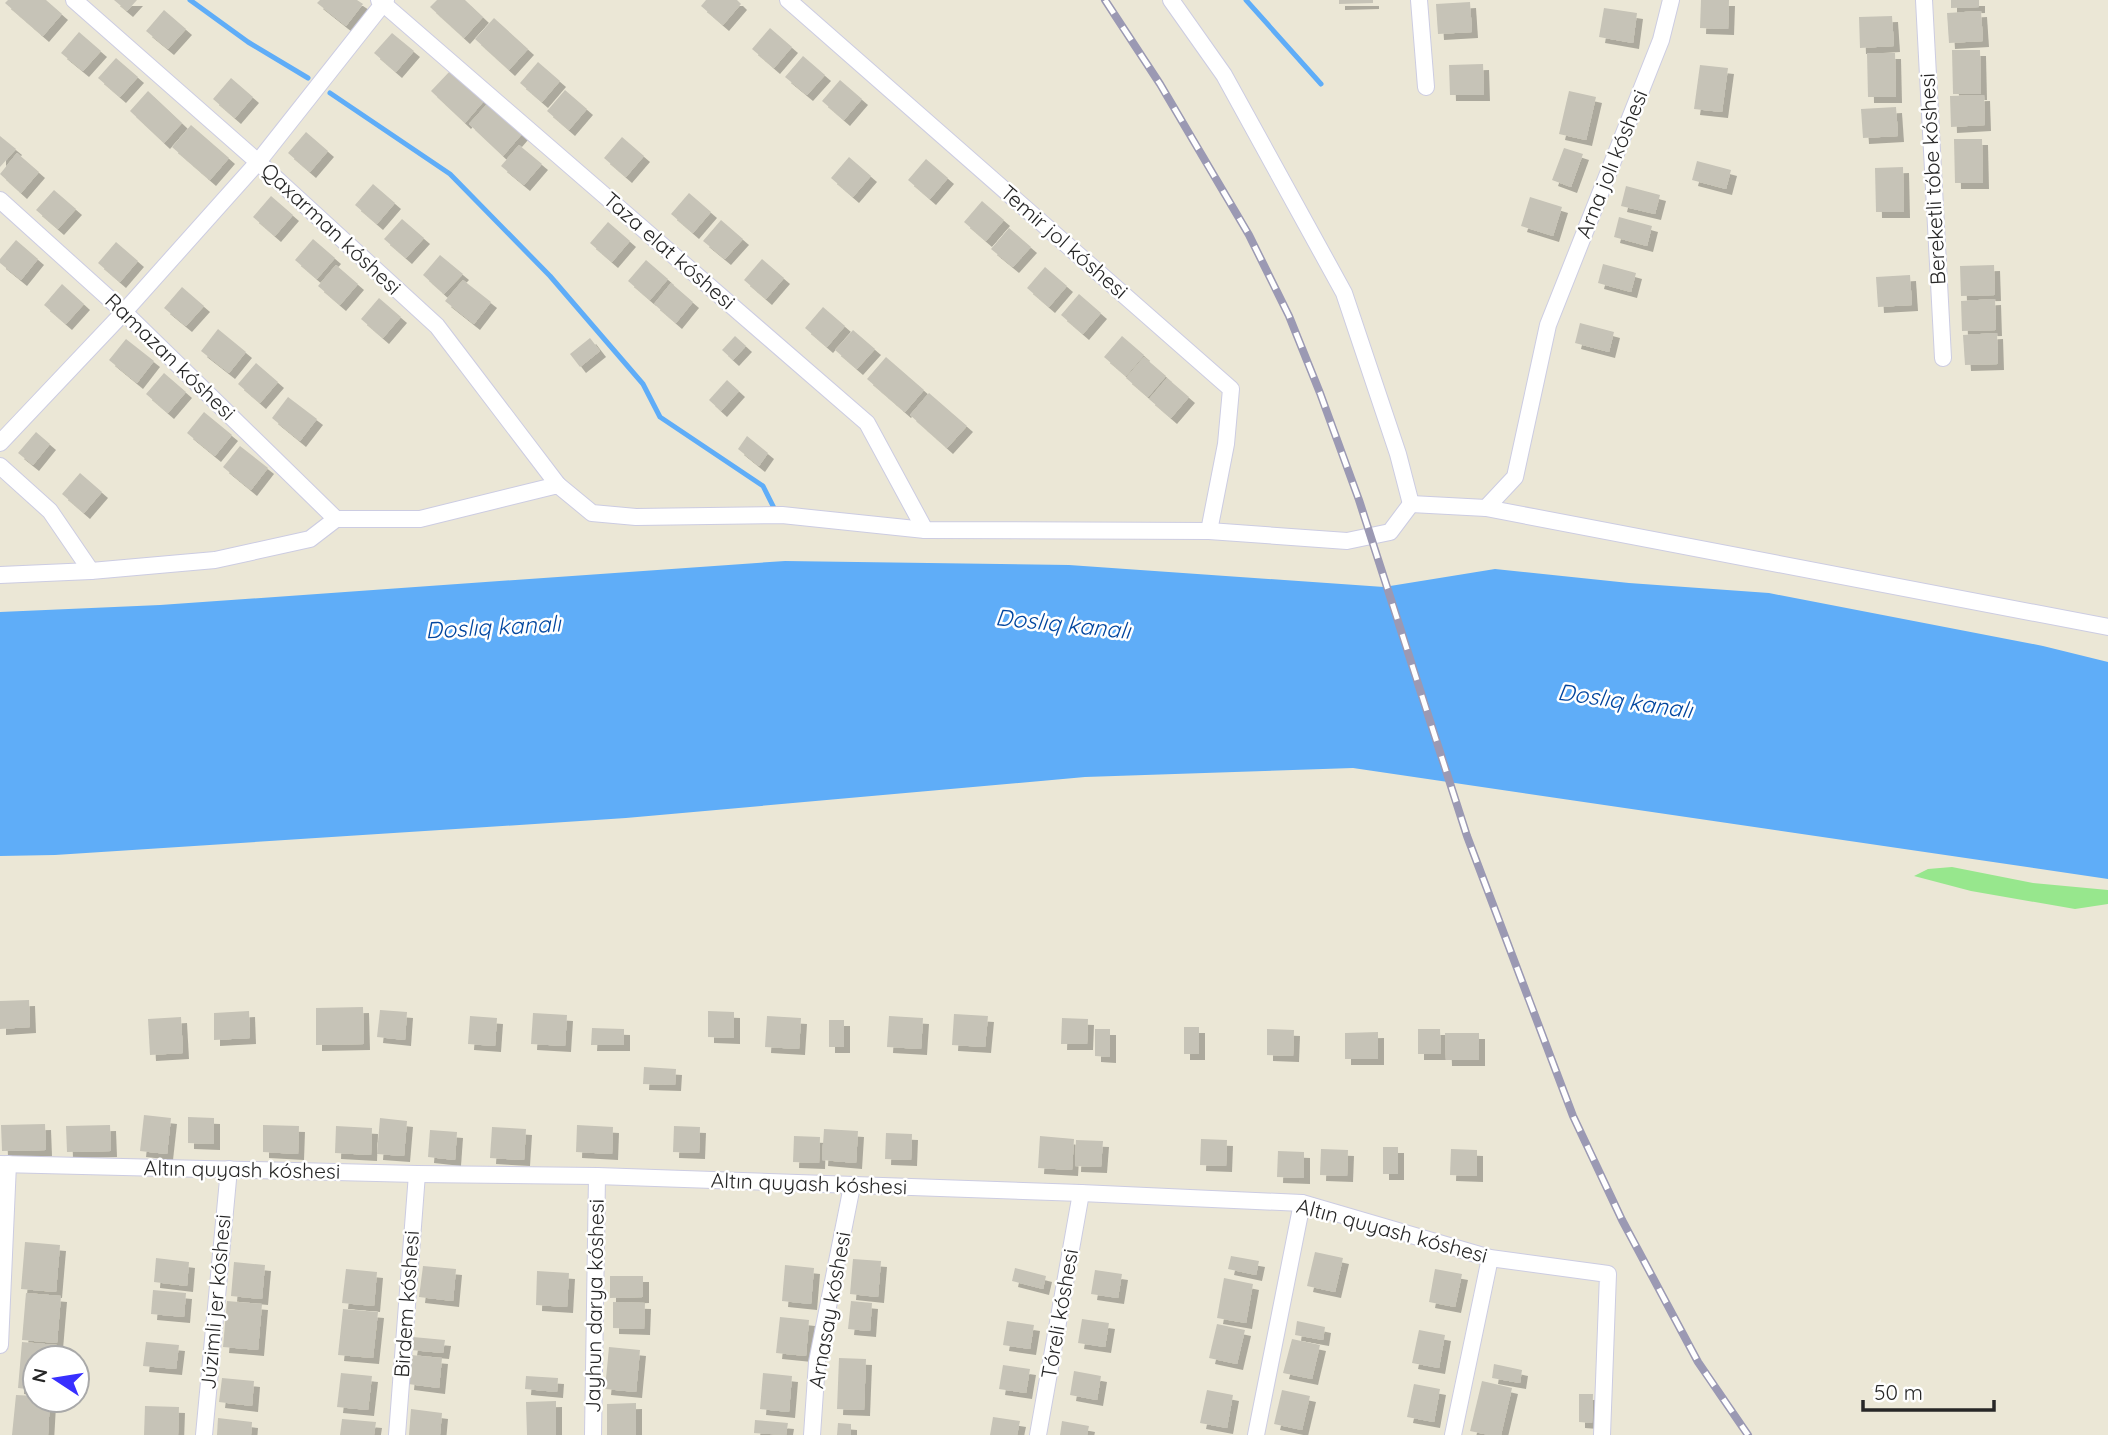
<svg xmlns="http://www.w3.org/2000/svg" width="2108" height="1435" viewBox="0 0 2108 1435" font-family="Quicksand,sans-serif">
<style>
.green{fill:#97e78d}
.water{fill:#5fadf8}
.lines{fill:none;stroke-linecap:round;stroke-linejoin:round}
.stream{stroke:#5fadf8;stroke-width:5}
.building{fill:#c6c3b7;filter:url(#shadow)}
.minor-casing{stroke:#cccce2;stroke-width:18}
.minor{stroke:#fff;stroke-width:16}
.rail-casing{stroke:#9b99b3;stroke-width:8}
.rail{stroke:#fff;stroke-width:5;stroke-dasharray:16;stroke-linecap:butt}
.labels{text-anchor:middle;stroke-width:5;stroke-linejoin:round;paint-order:stroke}
.street-label{font-size:21px;fill:#272727;stroke:#fff}
.water-label{font-size:23px;font-style:italic;fill:#02469f;stroke:#fff}
</style>
<defs>
<filter id="shadow"><feDropShadow dx="6" dy="6" stdDeviation="0" flood-color="#0004"/></filter>
</defs>
<rect width="100%" height="100%" fill="#ebe7d6"/>
<!-- green -->
<polygon class="green" points="1952,867 2033,883 2108,890 2108,904 2075,909 1971,891 1914,876 1928,869"/>
<!-- water -->
<polygon class="water" points="785,561 1069,565 1384,587 1495,569 1629,583 1769,593 2043,646 2108,662 2108,879 1353,768 1085,777 626,818 55,855 0,856 0,612 160,605"/>
<g class="lines">
<!-- stream -->
<g class="stream">
<polyline points="190,0 248,42 308,78"/>
<polyline points="1246,0 1321,84"/>
<polyline points="330,93 450,174 550,276 643,384 660,417 763,486 776,512"/>
</g>
</g>
<!-- building -->
<g class="building">
<polygon points="8,0 46,0 62,14 43,36 5,3"/>
<polygon points="114,0 137,0 127,11"/>
<polygon points="320,0 357,0 363,4 346,26 317,3"/>
<polygon points="437,0 465,0 483,17 464,38 430,7"/>
<polygon points="706,0 737,0 741,4 723,25 701,6"/>
<polygon points="1339,0 1373,0 1373,3 1339,4"/>
<polygon points="1701,0 1729,0 1728,29 1700,28"/>
<polygon points="1951,0 1979,0 1979,7 1951,8"/>
<polygon points="1470,2 1472,32 1438,34 1436,4"/>
<polygon points="1604,8 1637,13 1633,43 1599,37"/>
<polygon points="164,10 186,29 168,49 146,31"/>
<polygon points="1981,11 1983,41 1949,43 1947,13"/>
<polygon points="1892,16 1894,46 1860,48 1859,17"/>
<polygon points="494,18 528,49 509,70 475,39"/>
<polygon points="770,28 792,47 774,68 752,49"/>
<polygon points="79,32 101,51 83,71 61,53"/>
<polygon points="392,33 414,51 396,72 374,53"/>
<polygon points="1952,50 1980,50 1981,94 1953,94"/>
<polygon points="1867,53 1895,53 1896,97 1868,97"/>
<polygon points="803,56 825,75 807,95 785,77"/>
<polygon points="116,58 138,77 120,97 98,78"/>
<polygon points="538,62 560,81 542,102 520,83"/>
<polygon points="1483,64 1484,95 1450,95 1449,65"/>
<polygon points="1700,65 1728,68 1722,112 1694,109"/>
<polygon points="450,71 484,101 465,123 431,91"/>
<polygon points="231,78 253,97 235,118 213,99"/>
<polygon points="840,80 862,99 844,120 822,101"/>
<polygon points="565,90 587,109 569,130 547,111"/>
<polygon points="148,91 182,123 164,143 130,111"/>
<polygon points="1569,91 1596,97 1586,140 1559,134"/>
<polygon points="1984,95 1985,125 1951,127 1950,96"/>
<polygon points="488,103 522,134 503,156 469,124"/>
<polygon points="1896,107 1898,136 1863,138 1861,109"/>
<polygon points="191,125 229,158 210,180 172,147"/>
<polygon points="306,132 328,151 310,172 288,153"/>
<polygon points="0,136 16,149 0,167"/>
<polygon points="622,137 644,156 626,177 604,158"/>
<polygon points="1954,139 1982,139 1983,183 1955,183"/>
<polygon points="519,145 542,164 524,185 501,166"/>
<polygon points="1564,148 1583,154 1571,187 1552,180"/>
<polygon points="17,153 39,172 21,193 0,174"/>
<polygon points="849,157 871,176 853,197 831,178"/>
<polygon points="926,159 948,178 930,199 908,180"/>
<polygon points="1697,161 1731,170 1726,189 1692,180"/>
<polygon points="1903,167 1904,212 1876,212 1875,168"/>
<polygon points="373,184 395,203 377,224 355,205"/>
<polygon points="1626,186 1660,195 1655,214 1621,206"/>
<polygon points="54,190 76,209 58,229 36,210"/>
<polygon points="689,193 711,212 693,233 671,214"/>
<polygon points="271,196 293,215 275,236 253,217"/>
<polygon points="1530,197 1562,207 1553,236 1521,226"/>
<polygon points="982,201 1004,220 986,241 964,222"/>
<polygon points="1619,217 1652,226 1647,246 1614,237"/>
<polygon points="402,219 424,238 406,258 384,239"/>
<polygon points="721,220 743,239 725,259 703,241"/>
<polygon points="608,222 630,241 612,262 590,243"/>
<polygon points="1009,228 1031,247 1013,267 991,249"/>
<polygon points="313,239 335,258 317,279 295,260"/>
<polygon points="16,240 38,259 21,280 0,263 0,259"/>
<polygon points="116,242 138,261 120,282 98,263"/>
<polygon points="440,255 463,274 444,294 423,275"/>
<polygon points="762,259 784,278 766,299 744,280"/>
<polygon points="646,260 668,279 650,300 628,281"/>
<polygon points="1603,264 1636,273 1631,292 1598,283"/>
<polygon points="336,265 358,284 340,305 318,286"/>
<polygon points="1994,265 1995,295 1961,296 1960,266"/>
<polygon points="1045,267 1067,286 1049,307 1027,288"/>
<polygon points="1910,275 1912,305 1878,307 1876,277"/>
<polygon points="463,280 491,302 474,324 445,301"/>
<polygon points="671,283 693,302 676,323 654,304"/>
<polygon points="62,284 84,304 66,324 44,305"/>
<polygon points="182,287 204,306 186,326 164,308"/>
<polygon points="1079,294 1101,313 1083,334 1061,315"/>
<polygon points="379,298 401,317 383,338 361,319"/>
<polygon points="1995,299 1996,330 1962,331 1961,301"/>
<polygon points="823,307 845,326 827,347 805,328"/>
<polygon points="1580,323 1614,332 1609,352 1575,343"/>
<polygon points="218,329 246,352 229,373 201,351"/>
<polygon points="853,330 875,349 857,369 835,350"/>
<polygon points="1997,333 1998,364 1965,365 1963,335"/>
<polygon points="735,336 746,346 733,360 722,350"/>
<polygon points="1122,336 1144,355 1126,376 1104,357"/>
<polygon points="590,338 600,351 580,367 570,354"/>
<polygon points="126,339 154,361 137,383 109,360"/>
<polygon points="886,357 924,390 905,412 867,379"/>
<polygon points="1144,357 1166,376 1148,397 1126,378"/>
<polygon points="256,363 278,382 260,403 238,384"/>
<polygon points="164,373 186,392 168,413 146,394"/>
<polygon points="1167,378 1189,397 1171,418 1149,399"/>
<polygon points="727,380 739,391 721,411 709,400"/>
<polygon points="929,393 967,426 947,448 910,415"/>
<polygon points="288,397 317,419 300,441 272,418"/>
<polygon points="204,412 232,435 215,456 187,433"/>
<polygon points="36,432 50,444 33,465 18,453"/>
<polygon points="747,436 768,453 759,466 738,449"/>
<polygon points="240,446 268,468 251,490 223,467"/>
<polygon points="80,473 102,492 84,513 62,494"/>
<polygon points="29,1000 30,1027 0,1029 0,1001"/>
<polygon points="363,1007 364,1044 316,1045 316,1008"/>
<polygon points="380,1010 407,1012 405,1040 377,1037"/>
<polygon points="249,1011 250,1038 214,1040 214,1013"/>
<polygon points="708,1011 734,1012 734,1038 708,1037"/>
<polygon points="533,1013 567,1015 565,1046 531,1044"/>
<polygon points="954,1014 988,1016 985,1047 952,1045"/>
<polygon points="470,1016 497,1018 495,1046 468,1044"/>
<polygon points="767,1016 801,1018 799,1049 765,1047"/>
<polygon points="889,1016 923,1018 921,1049 887,1047"/>
<polygon points="181,1017 183,1053 150,1055 148,1019"/>
<polygon points="1062,1018 1088,1019 1087,1044 1061,1044"/>
<rect x="829" y="1020" width="15" height="27"/>
<rect x="1184" y="1027" width="15" height="27"/>
<polygon points="592,1028 624,1029 624,1045 591,1045"/>
<polygon points="1095,1029 1110,1029 1110,1057 1095,1056"/>
<polygon points="1267,1029 1294,1030 1293,1056 1267,1055"/>
<polygon points="1418,1029 1440,1029 1441,1054 1418,1054"/>
<polygon points="1378,1032 1378,1059 1345,1059 1345,1033"/>
<polygon points="1445,1033 1479,1033 1479,1060 1446,1060"/>
<polygon points="644,1067 676,1069 675,1085 643,1084"/>
<polygon points="144,1115 171,1118 167,1154 140,1151"/>
<polygon points="188,1117 214,1118 214,1144 188,1143"/>
<polygon points="380,1118 407,1121 404,1156 377,1154"/>
<polygon points="45,1124 46,1150 2,1151 1,1125"/>
<polygon points="110,1125 111,1151 67,1152 66,1126"/>
<polygon points="263,1125 299,1126 298,1154 263,1152"/>
<polygon points="577,1125 613,1127 612,1154 576,1152"/>
<polygon points="336,1126 372,1128 371,1155 335,1153"/>
<polygon points="674,1126 700,1127 699,1153 673,1152"/>
<polygon points="492,1127 526,1129 524,1160 490,1158"/>
<polygon points="824,1129 858,1131 856,1163 822,1160"/>
<polygon points="430,1130 457,1132 455,1160 428,1157"/>
<polygon points="886,1133 912,1134 911,1160 885,1159"/>
<polygon points="794,1136 820,1137 819,1163 793,1162"/>
<polygon points="1040,1136 1074,1139 1072,1170 1038,1168"/>
<polygon points="1201,1139 1227,1140 1226,1166 1200,1165"/>
<polygon points="1076,1140 1103,1141 1101,1167 1075,1166"/>
<rect x="1383" y="1147" width="15" height="27"/>
<polygon points="1321,1149 1348,1150 1347,1176 1320,1175"/>
<polygon points="1451,1149 1477,1150 1477,1176 1450,1175"/>
<polygon points="1278,1151 1304,1152 1304,1178 1277,1177"/>
<polygon points="25,1242 60,1245 56,1292 21,1289"/>
<polygon points="1315,1252 1343,1258 1335,1292 1307,1286"/>
<polygon points="1231,1256 1259,1261 1256,1275 1228,1269"/>
<polygon points="156,1258 189,1262 187,1286 154,1282"/>
<polygon points="853,1259 881,1261 878,1297 850,1294"/>
<polygon points="234,1262 265,1265 262,1299 231,1296"/>
<polygon points="785,1265 814,1268 811,1304 782,1301"/>
<polygon points="423,1266 456,1269 453,1301 419,1297"/>
<polygon points="1015,1268 1046,1276 1043,1289 1012,1281"/>
<polygon points="346,1269 377,1272 374,1306 342,1303"/>
<polygon points="1435,1269 1462,1274 1455,1307 1429,1302"/>
<polygon points="1095,1270 1122,1274 1118,1298 1091,1294"/>
<polygon points="537,1271 569,1273 567,1307 536,1305"/>
<polygon points="610,1276 643,1276 643,1297 610,1298"/>
<polygon points="1224,1278 1253,1284 1246,1323 1217,1318"/>
<polygon points="153,1290 186,1293 184,1317 151,1314"/>
<polygon points="26,1293 61,1296 57,1343 22,1340"/>
<polygon points="227,1301 262,1304 258,1350 223,1347"/>
<polygon points="851,1301 872,1303 870,1331 848,1329"/>
<polygon points="613,1302 645,1303 644,1329 613,1328"/>
<polygon points="343,1309 378,1312 373,1358 338,1355"/>
<polygon points="780,1317 809,1320 806,1356 776,1353"/>
<polygon points="1082,1319 1109,1323 1105,1347 1078,1343"/>
<polygon points="1007,1321 1034,1325 1030,1349 1003,1345"/>
<polygon points="1297,1321 1325,1327 1323,1340 1295,1335"/>
<polygon points="1217,1324 1245,1330 1237,1364 1209,1358"/>
<polygon points="1419,1330 1445,1335 1439,1368 1412,1363"/>
<polygon points="413,1337 445,1340 443,1353 411,1350"/>
<polygon points="1292,1339 1320,1345 1312,1379 1283,1373"/>
<polygon points="22,1342 57,1345 56,1358 35,1358 35,1390 18,1388"/>
<polygon points="146,1342 179,1345 176,1369 143,1366"/>
<polygon points="609,1347 640,1350 636,1392 605,1389"/>
<polygon points="411,1355 442,1358 439,1388 408,1384"/>
<polygon points="839,1358 866,1359 864,1410 837,1409"/>
<polygon points="1494,1364 1522,1370 1520,1383 1492,1378"/>
<polygon points="1003,1365 1030,1369 1026,1393 999,1389"/>
<polygon points="1074,1371 1101,1376 1097,1400 1070,1395"/>
<polygon points="341,1373 372,1376 368,1410 337,1407"/>
<polygon points="763,1373 792,1376 789,1412 760,1409"/>
<polygon points="526,1376 558,1378 557,1392 525,1389"/>
<polygon points="222,1378 254,1381 252,1406 219,1402"/>
<polygon points="1482,1381 1512,1388 1501,1435 1489,1435 1470,1431"/>
<polygon points="1414,1384 1440,1389 1434,1422 1407,1417"/>
<polygon points="1207,1390 1233,1395 1227,1428 1200,1423"/>
<polygon points="1282,1390 1310,1396 1302,1430 1274,1424"/>
<polygon points="1579,1394 1593,1394 1592,1423 1579,1422"/>
<polygon points="16,1395 35,1396 35,1400 50,1400 48,1435 12,1435"/>
<polygon points="556,1401 556,1435 527,1435 526,1402"/>
<polygon points="636,1403 636,1435 607,1435 607,1404"/>
<polygon points="145,1406 179,1407 178,1435 144,1435"/>
<polygon points="411,1409 442,1413 440,1435 409,1435"/>
<polygon points="993,1417 1020,1421 1017,1435 990,1435"/>
<polygon points="218,1418 252,1422 251,1435 217,1435"/>
<polygon points="342,1419 376,1422 374,1435 340,1435"/>
<polygon points="755,1420 788,1423 786,1435 754,1433"/>
<polygon points="1062,1421 1089,1426 1087,1435 1060,1435"/>
<polygon points="838,1423 851,1424 851,1435 837,1435"/>
</g>
<g class="lines">
<!-- minor casing -->
<g class="minor-casing">
<g id="minor">
<polyline points="74,0 258,162 437,326 558,485"/>
<polyline points="379,0 867,423 925,530"/>
<polyline points="788,0 1231,389 1226,444 1209,531"/>
<polyline points="1171,0 1224,75 1344,293 1398,454 1411,504"/>
<polyline points="1419,0 1426,87"/>
<polyline points="1924,0 1943,358"/>
<polyline points="0,200 124,312 336,519"/>
<polyline points="0,443 124,312 258,162 386,0"/>
<polyline points="0,466 50,511 91,571"/>
<polyline points="1411,504 1486,508 2108,627"/>
<polyline points="1486,508 1515,477 1548,325 1661,40 1671,0"/>
<polyline points="0,575 91,571 215,560 310,539 336,519 420,519 558,485 592,513 636,517 782,515 925,530 1209,531 1347,541 1390,532 1411,504"/>
<polyline points="0,1164 417,1174 597,1176 1081,1193 1302,1203 1490,1258 1608,1274 1602,1435"/>
<polyline points="0,1345 8,1164"/>
<polyline points="204,1435 229,1169"/>
<polyline points="397,1435 417,1174"/>
<polyline points="593,1435 597,1176"/>
<polyline points="812,1435 817,1362 852,1186"/>
<polyline points="1038,1435 1081,1193"/>
<polyline points="1256,1435 1302,1203"/>
<polyline points="1453,1435 1490,1258"/>
</g>
</g>
<!-- minor -->
<use href="#minor" class="minor"/>
<!-- rail casing -->
<g class="rail-casing">
<polyline id="rail" points="1105,0 1160,84 1249,235 1289,316 1320,393 1359,500 1467,836 1573,1116 1622,1220 1698,1362 1748,1435"/>
</g>
<!-- rail -->
<use href="#rail" class="rail"/>
</g>
<g class="labels">
<!-- street labels -->
<g class="street-label">
<text transform="translate(1612 164) rotate(-68)" y="7">Arna jolı kóshesi</text>
<text transform="translate(1933 179) rotate(-93)" y="7">Bereketli tóbe kóshesi</text>
<text transform="translate(331 229) rotate(43)" y="7">Qaxarman kóshesi</text>
<text transform="translate(1064 242) rotate(41)" y="7">Temir jol kóshesi</text>
<text transform="translate(669 251) rotate(41)" y="7">Taza elat kóshesi</text>
<text transform="translate(170 357) rotate(44)" y="7">Ramazan kóshesi</text>
<text transform="translate(242 1170) rotate(1)" y="7">Altın quyash kóshesi</text>
<text transform="translate(809 1184) rotate(2)" y="7">Altın quyash kóshesi</text>
<text transform="translate(1392 1231) rotate(15)" y="7">Altın quyash kóshesi</text>
<text transform="translate(216 1302) rotate(-85)" y="7">Júzimli jer kóshesi</text>
<text transform="translate(407 1304) rotate(-86)" y="7">Birdem kóshesi</text>
<text transform="translate(595 1306) rotate(-89)" y="7">Jayhun darya kóshesi</text>
<text transform="translate(830 1310) rotate(-80)" y="7">Arnasay kóshesi</text>
<text transform="translate(1060 1314) rotate(-80)" y="7">Tóreli kóshesi</text>
</g>
<!-- water labels -->
<g class="water-label">
<text transform="translate(1063 624) rotate(6)" y="8">Doslıq kanalı</text>
<text transform="translate(493 627) rotate(-3)" y="8">Doslıq kanalı</text>
<text transform="translate(1625 701) rotate(8)" y="8">Doslıq kanalı</text>
</g>
</g>
<!-- north arrow -->
<g transform="translate(56 1379) rotate(282)"><circle r="33" fill="#ffffff" stroke="#a9a9a9" stroke-width="2"/>
<path d="M0-5L12 26L0 18L-12 26Z" fill="#382fff"/>
<text y="-10" font-size="19" font-weight="bold" text-anchor="middle" fill="#272727">N</text>
</g>
<!-- scale -->
<path d="M1863 1400v10h131v-10" fill="none" stroke="#272727" stroke-width="3.5"/>
<text x="1874" y="1400" font-size="21" fill="#272727" stroke="#ffffff" stroke-width="5" paint-order="stroke">50 m</text>
</svg>
